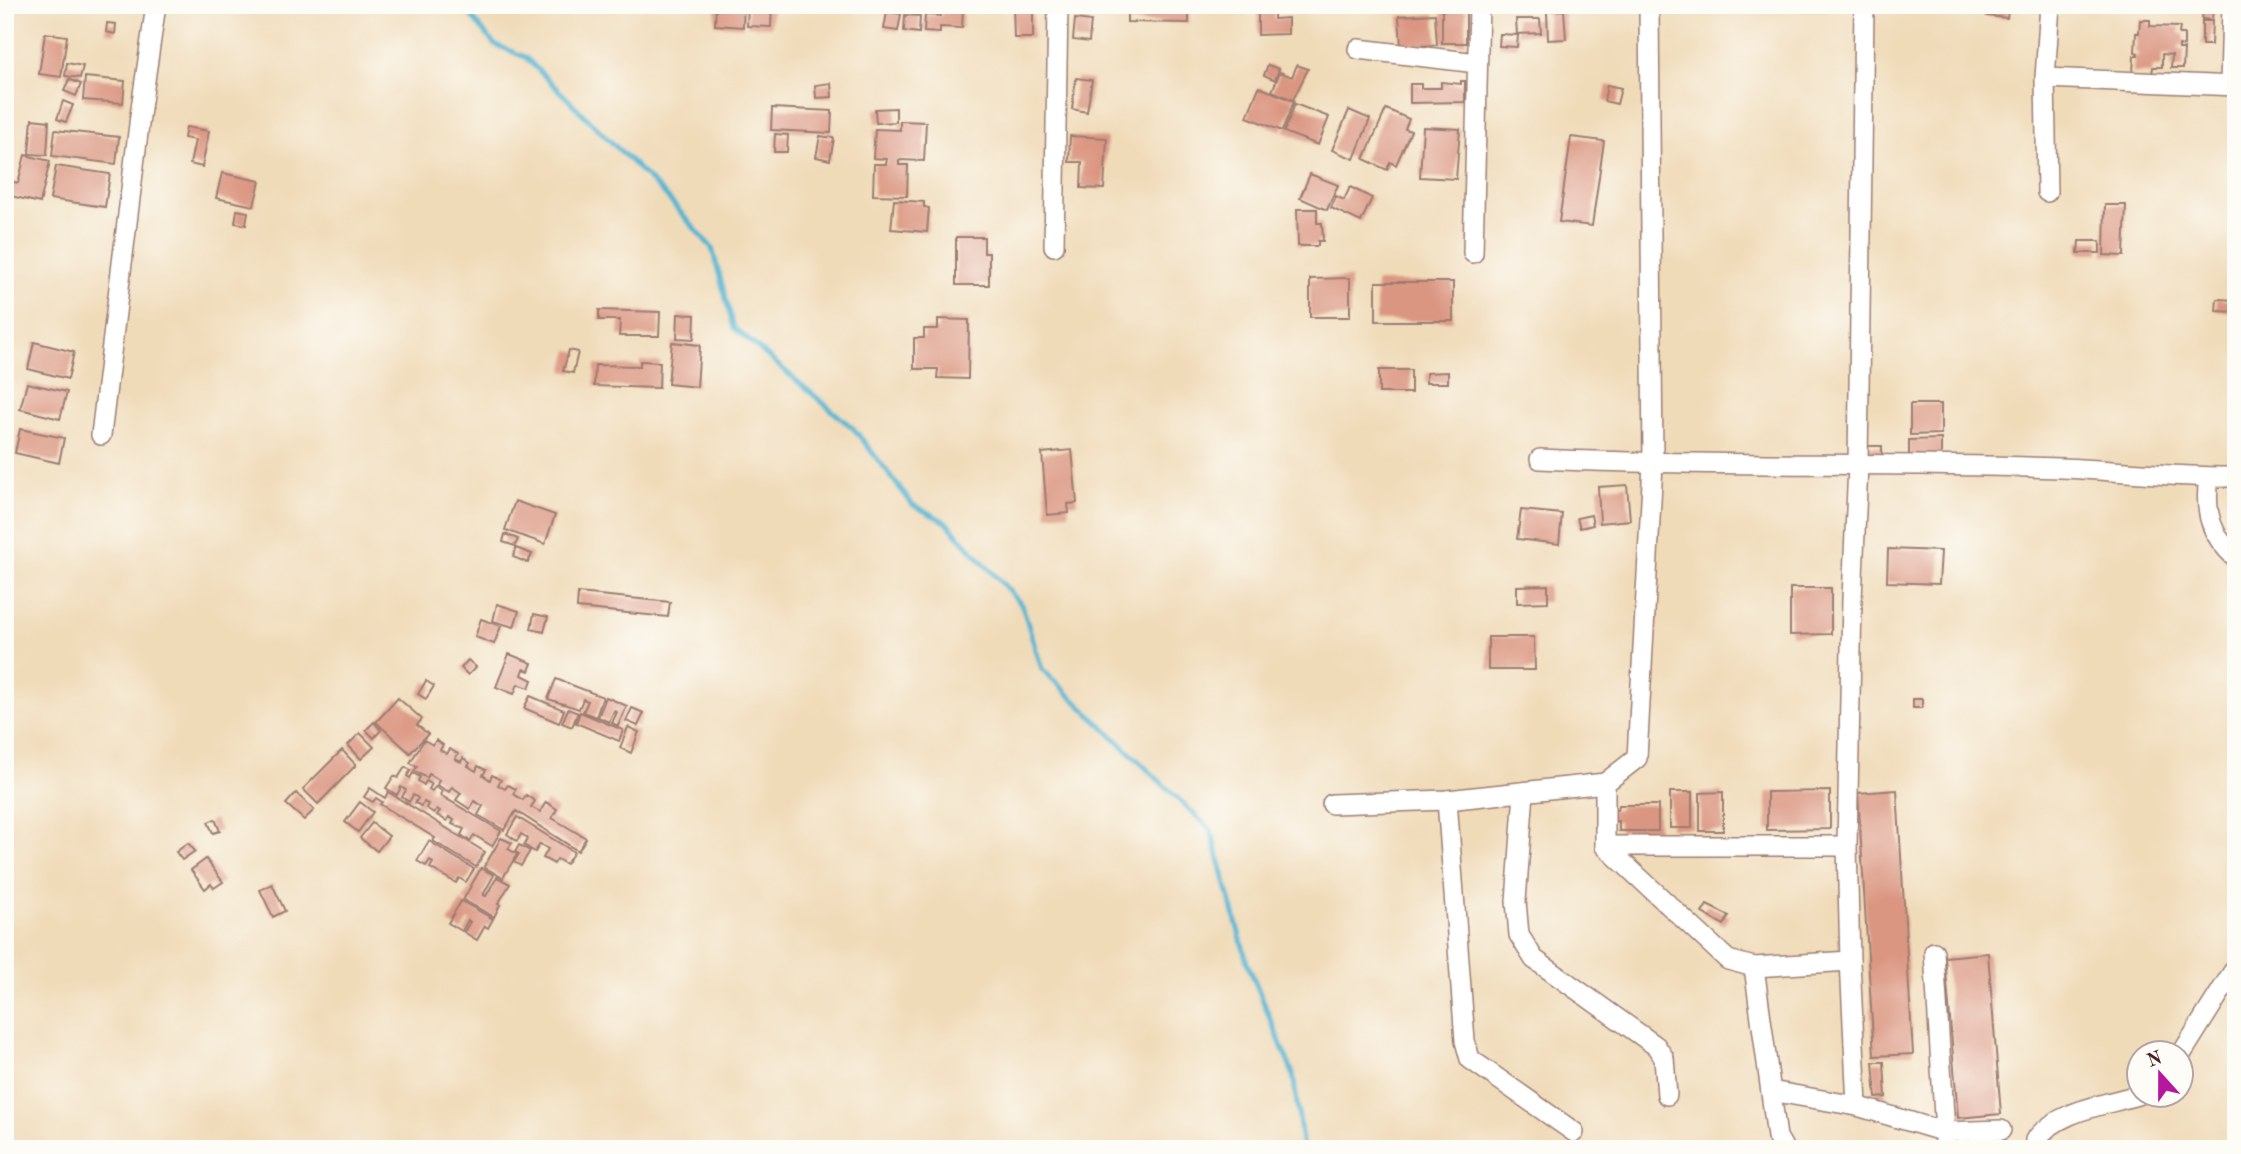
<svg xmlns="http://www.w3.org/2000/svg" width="2241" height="1154" viewBox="0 0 2241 1154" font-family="'Old Standard TT',serif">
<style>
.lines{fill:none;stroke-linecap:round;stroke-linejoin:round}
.stream{stroke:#52b4d1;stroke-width:5}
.building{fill:#db9681}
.minor-casing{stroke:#9d7d72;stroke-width:22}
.minor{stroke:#fff;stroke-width:19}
</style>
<rect width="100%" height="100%" fill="#fdfcf7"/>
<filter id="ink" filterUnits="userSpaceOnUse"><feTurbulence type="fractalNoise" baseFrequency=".0143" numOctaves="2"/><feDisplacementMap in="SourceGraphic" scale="14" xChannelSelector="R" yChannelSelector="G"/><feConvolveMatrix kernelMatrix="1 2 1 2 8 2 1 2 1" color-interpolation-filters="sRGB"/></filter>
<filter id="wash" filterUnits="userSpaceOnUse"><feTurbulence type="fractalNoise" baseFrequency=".00686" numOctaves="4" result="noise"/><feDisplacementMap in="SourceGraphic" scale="28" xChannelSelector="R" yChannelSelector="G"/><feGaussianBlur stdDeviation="1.57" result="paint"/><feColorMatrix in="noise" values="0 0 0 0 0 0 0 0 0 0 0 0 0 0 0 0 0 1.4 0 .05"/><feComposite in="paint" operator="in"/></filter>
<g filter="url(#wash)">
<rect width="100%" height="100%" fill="#f0dbb9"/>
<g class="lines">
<!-- stream -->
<polyline class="stream" points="462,5 494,44 525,57 666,196 712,248 734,328 854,429 913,505 946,522 1022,605 1042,669 1211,830 1247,962 1293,1074 1303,1149"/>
</g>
<g id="blocks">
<!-- building -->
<g class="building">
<polygon points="716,5 744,5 743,27 715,25"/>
<polygon points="748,5 772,5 771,27 747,26"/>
<polygon points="1013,5 1033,5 1033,38 1014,38"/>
<polygon points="1127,5 1189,5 1189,23 1127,22"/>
<polygon points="1252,5 1280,5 1280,11 1252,12"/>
<rect x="1794" y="5" width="33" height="5"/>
<polygon points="1989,5 2009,5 2007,18 1987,16"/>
<polygon points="942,8 963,9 962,28 940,27 940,33 924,32 925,15 941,16"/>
<polygon points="2203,9 2213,9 2212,20 2202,19"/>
<rect x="1442" y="10" width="24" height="33"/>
<polygon points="1564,10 1566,39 1548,40 1547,11"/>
<polygon points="887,12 901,14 898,31 884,29"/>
<polygon points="1258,13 1274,13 1274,19 1288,18 1288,34 1258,35"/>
<polygon points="1435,14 1437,45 1401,47 1399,16"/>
<polygon points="905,15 920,16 919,33 904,31"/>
<polygon points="1075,19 1091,21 1089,42 1073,40"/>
<polygon points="1516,19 1540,19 1541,33 1517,34"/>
<polygon points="2140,20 2150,20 2150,26 2180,27 2179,34 2184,34 2184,46 2179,45 2179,49 2184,49 2183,68 2171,68 2172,55 2162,54 2162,67 2153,67 2152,74 2133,73 2134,56 2138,56 2138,53 2135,52 2136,33 2139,33"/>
<polygon points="2202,21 2212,21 2211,45 2202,45"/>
<polygon points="107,23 116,24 115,34 106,32"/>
<polygon points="45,33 67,36 61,77 39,74"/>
<polygon points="1500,34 1518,35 1517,47 1499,46"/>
<polygon points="67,63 83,66 80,78 65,76"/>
<polygon points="1268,65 1279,69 1275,80 1264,75"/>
<polygon points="1297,65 1308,69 1293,100 1272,91 1280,72 1292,77"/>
<polygon points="85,77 125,81 123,103 83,100"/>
<polygon points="1076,78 1092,80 1087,112 1072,109"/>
<polygon points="69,79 81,84 76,96 64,91"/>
<polygon points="1461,81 1465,81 1465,102 1410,103 1410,84 1421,84 1421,88 1441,88 1441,82 1461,84"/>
<polygon points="831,83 832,97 816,98 815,85"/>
<polygon points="1607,85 1621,88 1617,104 1604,101"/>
<polygon points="1259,87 1294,101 1282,131 1247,117"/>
<polygon points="63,101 73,105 66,122 57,119"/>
<polygon points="1295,104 1329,117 1318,145 1284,132"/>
<polygon points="772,108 832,111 831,133 771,130"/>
<polygon points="896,108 896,122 876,123 875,109"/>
<polygon points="1386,109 1409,119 1405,129 1411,131 1396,165 1390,162 1387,170 1364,159"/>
<polygon points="1349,110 1370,119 1354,159 1332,150"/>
<polygon points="32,119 49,121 47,155 29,154"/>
<polygon points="900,121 926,122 924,161 899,160 899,165 908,165 907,196 873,195 874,164 886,164 887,159 873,158 875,129 900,130"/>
<polygon points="186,127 209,131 202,167 190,164 195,140 184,138"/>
<polygon points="1423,127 1460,129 1456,179 1420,177"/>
<polygon points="55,130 119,137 116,164 52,156"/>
<polygon points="775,134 788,135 787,152 774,152"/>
<polygon points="820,136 834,138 830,160 816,157"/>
<polygon points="1070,136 1107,138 1104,189 1081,188 1082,162 1069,162"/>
<polygon points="1571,137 1604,141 1592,226 1559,222"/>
<polygon points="25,155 50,161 40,203 7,195 10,181 18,183"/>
<polygon points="56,166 110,174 105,207 50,199"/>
<polygon points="222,173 260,181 254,206 216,198"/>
<polygon points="1310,174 1338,185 1327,210 1300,198"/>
<polygon points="1350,187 1372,198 1361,222 1331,208 1336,196 1344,200"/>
<polygon points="894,200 924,202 924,207 929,208 927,232 891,229"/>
<polygon points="2105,205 2126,205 2124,256 2104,255"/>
<polygon points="1297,209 1317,209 1317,223 1322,223 1323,241 1318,241 1318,246 1298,246"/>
<polygon points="237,210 248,212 246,225 235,223"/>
<polygon points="956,237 984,237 984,253 989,253 989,285 956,285"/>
<polygon points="2079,241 2100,241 2100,253 2078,253"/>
<polygon points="1350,278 1350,317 1310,317 1310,279"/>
<rect x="1376" y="282" width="77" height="39"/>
<polygon points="2217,299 2236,300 2236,312 2216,311"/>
<polygon points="599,310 660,312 659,336 619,336 620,320 599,320"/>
<polygon points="678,314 695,315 694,339 677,338"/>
<polygon points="938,319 969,320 968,379 937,378 938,369 914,369 914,338 924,338 924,329 938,329"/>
<polygon points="34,342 74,352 68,379 28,369"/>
<polygon points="672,342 700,345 697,387 668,384"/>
<polygon points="569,350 578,352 573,373 563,371"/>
<polygon points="640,361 660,362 659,388 594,386 595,365 640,366"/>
<rect x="1379" y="370" width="32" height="23"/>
<polygon points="1448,372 1448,383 1426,383 1426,373"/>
<polygon points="27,383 67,392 60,419 20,409"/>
<polygon points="1910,404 1941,404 1941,434 1910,435"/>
<polygon points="20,429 64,438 59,463 15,453"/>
<polygon points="1941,439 1941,461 1909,461 1909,440"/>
<rect x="1864" y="446" width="18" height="10"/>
<polygon points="1072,450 1077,503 1068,504 1069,513 1047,515 1042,453"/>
<polygon points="1627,485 1630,520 1600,523 1598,487"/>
<polygon points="2230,493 2236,493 2236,520 2229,520"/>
<polygon points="515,501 555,515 545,544 505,530"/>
<polygon points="1521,510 1562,514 1559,544 1517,539"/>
<polygon points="1591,515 1593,525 1580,528 1577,518"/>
<polygon points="505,534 518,539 515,546 503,542"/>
<polygon points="516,548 532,554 528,563 513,557"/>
<polygon points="1888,549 1941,551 1939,584 1887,582"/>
<polygon points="1548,585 1548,602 1517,603 1517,586"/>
<polygon points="1790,588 1831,588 1831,634 1790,635"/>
<polygon points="578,593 670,602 668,617 577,608"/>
<polygon points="497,604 519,611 514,627 493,621"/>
<polygon points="534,614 548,617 544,632 531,629"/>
<polygon points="481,619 501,626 494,644 475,637"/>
<polygon points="1488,637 1534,637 1535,670 1488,670"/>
<polygon points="509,654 532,663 529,671 524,669 522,675 532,680 529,688 518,684 514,694 496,687"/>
<polygon points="468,660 476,667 468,675 461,668"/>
<polygon points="556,679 603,697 596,717 583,712 588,701 583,699 579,709 548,699"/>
<polygon points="426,681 434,686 426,699 418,694"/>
<polygon points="530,696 564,710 559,723 524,708"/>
<polygon points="606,697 627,706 618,726 612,723 617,712 614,711 609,722 598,717"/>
<polygon points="398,698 422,719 417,725 428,734 410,753 376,722"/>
<rect x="1913" y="699" width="9" height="9"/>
<polygon points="632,708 644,713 638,726 626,721"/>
<polygon points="568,709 578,713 572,727 562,723"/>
<polygon points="580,712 623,730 619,741 576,723"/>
<polygon points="374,722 381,730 374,738 366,730"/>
<polygon points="628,727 639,732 631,753 620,748"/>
<polygon points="360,733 374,747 361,759 348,745"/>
<polygon points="424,740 433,745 436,740 443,745 440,750 447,754 450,749 458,754 455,759 461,762 463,758 470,763 468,766 476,771 478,766 486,770 483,775 490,780 492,775 501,780 498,785 505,789 508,785 516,789 513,794 523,800 526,795 535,801 531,807 540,812 546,802 557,809 552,818 586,838 578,851 516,811 504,830 478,815 483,806 474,801 470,809 456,800 461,793 452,787 449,792 437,785 439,780 429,774 427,778 414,771 417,767 410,763"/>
<polygon points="342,750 356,765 318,804 303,789"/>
<polygon points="405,767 411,770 407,776 410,778 413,773 420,777 418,781 424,785 426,781 432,784 429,789 432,791 435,787 442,791 440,795 501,831 492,846 474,835 470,841 461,835 464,829 452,824 454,820 449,817 447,821 437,815 440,811 437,809 434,813 426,808 428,804 424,802 421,806 415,803 418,798 413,795 409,802 402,797 406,790 401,787 397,795 386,788 394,776 398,778"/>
<polygon points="370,788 385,798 388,792 485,852 476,867 433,841 435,838 380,804 382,802 376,798 373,802 364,797"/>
<polygon points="1897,790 1913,1054 1874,1056 1858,793"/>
<polygon points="1830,791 1830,829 1767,830 1767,792"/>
<rect x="1670" y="792" width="22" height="36"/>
<polygon points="1723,792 1723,831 1700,831 1700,793"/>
<polygon points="296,793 314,810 304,820 286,804"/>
<polygon points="360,802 373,812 358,832 345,822"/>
<polygon points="1619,805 1658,805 1658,831 1619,831 1619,821 1609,821 1609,810 1618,810"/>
<polygon points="517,817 574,852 566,864 557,859 554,864 543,858 548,849 540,844 535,852 524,845 528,838 521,834 517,841 507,834"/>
<polygon points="215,819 220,831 213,833 208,822"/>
<polygon points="372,823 389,836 377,851 360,838"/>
<polygon points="501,838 512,843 508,849 517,854 503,878 484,867"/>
<polygon points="429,841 474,869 466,882 459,878 456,883 430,868 433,863 430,860 426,866 417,861"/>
<polygon points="188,843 195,851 182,860 176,852"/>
<polygon points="519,845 530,851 521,866 514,862 519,854 515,852"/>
<polygon points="206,859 223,882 214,888 211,884 205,889 191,870"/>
<polygon points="481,868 494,875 483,895 486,896 497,877 510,884 498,904 500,905 494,917 463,900"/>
<polygon points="272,884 285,911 273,917 260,890"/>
<polygon points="461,901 493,919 488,928 485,926 477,940 464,932 470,922 468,920 462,931 448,923"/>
<polygon points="1707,905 1729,916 1724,925 1702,913"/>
<polygon points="1988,953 2001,1114 1958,1118 1945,957"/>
<polygon points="1873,1062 1884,1062 1886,1097 1876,1098"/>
</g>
</g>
</g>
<g filter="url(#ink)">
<use href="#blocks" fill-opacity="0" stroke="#9d7d72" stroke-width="2"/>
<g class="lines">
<!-- minor casing -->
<g class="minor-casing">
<g id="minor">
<polyline points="1358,49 1477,63"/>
<polyline points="2045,78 2236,86"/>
<polyline points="2230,85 2232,5"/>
<polyline points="2047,192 2045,78 2050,5"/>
<polyline points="1054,246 1058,5"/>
<polyline points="1473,253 1479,5"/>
<polyline points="101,435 141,108 156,5"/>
<path d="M1540,459C1713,467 1887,462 2061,468C2119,470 2177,478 2236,477"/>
<path d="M2209,478C2204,511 2210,535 2236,558"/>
<polyline points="1605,783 1605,846 1728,960 1754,967 1850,961"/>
<polyline points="1524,792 1516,901 1519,935 1534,959 1656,1046 1664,1058 1667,1095"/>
<polyline points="1447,800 1465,1041 1470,1059 1574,1132"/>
<polyline points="1332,804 1447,800 1605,783 1637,758 1653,464 1649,5"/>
<polyline points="1605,846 1847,846"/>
<polyline points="1934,952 1945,1132 1943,1149"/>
<polyline points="1754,967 1777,1137 1784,1149"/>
<polyline points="2182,1053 2236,967"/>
<polyline points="1771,1091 1857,1106 1945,1132 2001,1130"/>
<polyline points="1857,1106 1850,961 1847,846 1852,599 1858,466 1864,5"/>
<path d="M2036,1149L2035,1140C2060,1109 2104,1106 2140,1094"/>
</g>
</g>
<!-- minor -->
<use href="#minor" class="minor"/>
</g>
</g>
<!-- margin -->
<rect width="2241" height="1154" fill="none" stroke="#fdfcf7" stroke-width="28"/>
<!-- north arrow -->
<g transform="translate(2160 1074) rotate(339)"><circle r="33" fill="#fdfcf7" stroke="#b5a4a5" stroke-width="2"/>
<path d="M0-5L12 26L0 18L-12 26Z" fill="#b5179e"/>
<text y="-10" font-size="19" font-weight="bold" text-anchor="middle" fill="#4a1f2b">N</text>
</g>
</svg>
